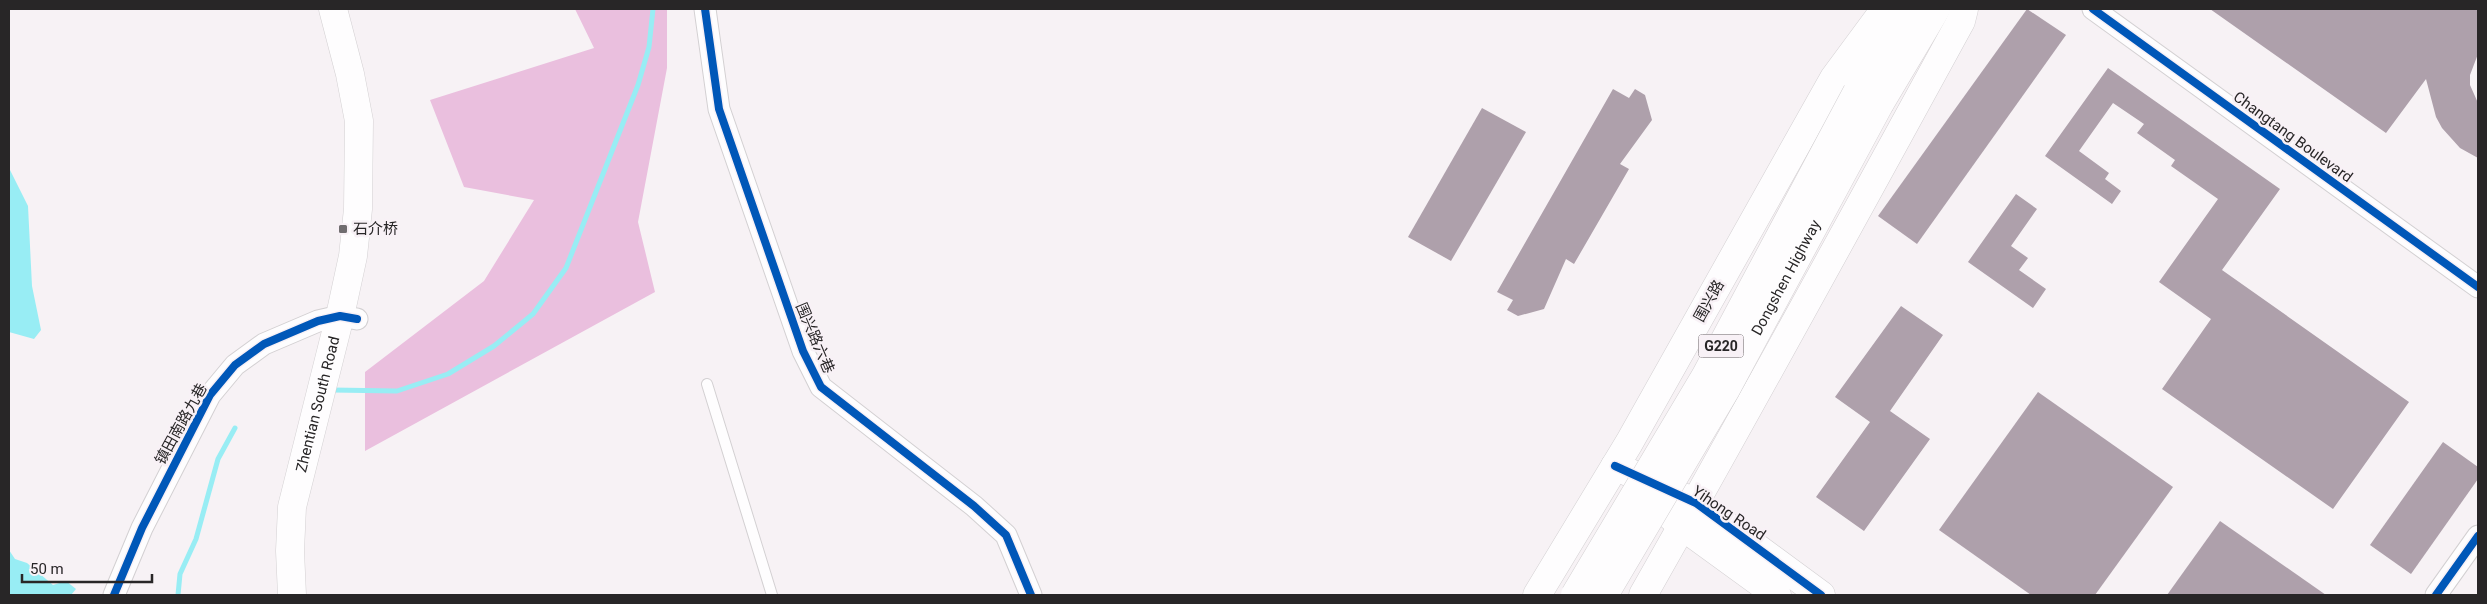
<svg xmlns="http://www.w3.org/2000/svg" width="2487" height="604" viewBox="0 0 2487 604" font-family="Roboto,'Noto Sans SC',sans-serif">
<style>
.forest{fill:#eabfde}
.water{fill:#98edf4}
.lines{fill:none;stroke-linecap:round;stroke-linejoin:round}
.stream{stroke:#98edf4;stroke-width:5}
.building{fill:#aea0ab}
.lane-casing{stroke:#d3d0d2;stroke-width:12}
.street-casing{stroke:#d3d0d2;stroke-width:23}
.secondary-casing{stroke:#d3d0d2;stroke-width:29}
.primary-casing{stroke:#d3d0d2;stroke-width:29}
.highway-casing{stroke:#d3d0d2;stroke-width:29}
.lane{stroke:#fefdfe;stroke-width:10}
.street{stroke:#fefdfe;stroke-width:21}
.secondary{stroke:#fefdfe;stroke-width:28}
.primary{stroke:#fefdfe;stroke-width:28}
.highway{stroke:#fefdfe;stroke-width:28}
.highway-bridge-casing{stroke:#d3d0d2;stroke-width:29;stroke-linecap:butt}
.highway-bridge{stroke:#fefdfe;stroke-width:28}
.cycleway-casing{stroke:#f8f1f6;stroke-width:11}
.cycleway{stroke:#0057b8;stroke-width:8}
.poi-dot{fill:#706d6f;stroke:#f8f1f6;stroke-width:2}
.labels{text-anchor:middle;stroke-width:5;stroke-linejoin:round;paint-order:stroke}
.shield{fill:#f8f1f6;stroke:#666365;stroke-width:1}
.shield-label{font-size:14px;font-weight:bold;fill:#282627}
.street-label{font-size:15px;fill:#282627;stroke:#f8f1f6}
.poi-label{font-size:15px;fill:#282627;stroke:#f8f1f6;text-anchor:start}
</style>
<rect width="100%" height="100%" fill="#f7f2f5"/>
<!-- forest -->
<polygon class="forest" points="575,9 667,9 667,68 638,222 655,292 365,451 365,372 484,281 534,200 464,187 430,100 594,48"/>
<!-- water -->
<g class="water">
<polygon points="9,168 28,206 32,286 41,330 34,339 9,332"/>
<polygon points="9,550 15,559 27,563 53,585 66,581 76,589 71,595 9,595"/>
</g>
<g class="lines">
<!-- stream -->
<g class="stream">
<polyline points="332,390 397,391 448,374 494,346 533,314 566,268 638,85 649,47 653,9"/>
<polyline points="178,595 180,574 196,539 218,459 235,428"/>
</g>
</g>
<!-- building -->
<g class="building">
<polygon points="2027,9 2066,35 1917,244 1878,216"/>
<polygon points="2210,9 2478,9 2478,54 2470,75 2470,85 2478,103 2478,158 2460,148 2442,128 2436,117 2426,79 2386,133"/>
<polygon points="2108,68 2280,189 2222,270 2409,402 2333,509 2162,389 2211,319 2159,282 2218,199 2171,166 2175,160 2137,133 2144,124 2113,103 2079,151 2109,173 2105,179 2121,191 2112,204 2045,156"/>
<polygon points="1613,89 1629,98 1635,89 1645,95 1652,120 1620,164 1629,169 1574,264 1566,259 1544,309 1518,316 1507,310 1513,300 1497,292"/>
<polygon points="1482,108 1526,132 1451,261 1408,237"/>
<polygon points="2016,194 2037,209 2011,246 2028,258 2019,270 2046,289 2033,308 1968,262"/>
<polygon points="1901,306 1943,335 1890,411 1930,439 1864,531 1816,497 1870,422 1835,397"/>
<polygon points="2038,392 2173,487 2095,595 2031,595 1939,530"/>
<polygon points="2443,442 2478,467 2478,479 2411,574 2370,545"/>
<polygon points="2220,521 2326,595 2167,595"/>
</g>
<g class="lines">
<!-- lane casing -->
<g class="lane-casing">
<polyline id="lane" points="707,384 772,595"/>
</g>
<!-- street casing -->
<g class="street-casing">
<g id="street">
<polyline points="705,9 719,109 803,351 821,387 974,506 1006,535 1031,595"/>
<polyline points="2093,9 2478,287"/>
<polyline points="114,595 142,528 210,395 235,365 264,344 318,321 340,316 357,319"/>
<polyline points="2436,595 2478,536"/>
</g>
</g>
<!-- secondary casing -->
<g class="secondary-casing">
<g id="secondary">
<polyline points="1615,466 1696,503 1821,595"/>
<polyline points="1640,489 1682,526 1777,595"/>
<path id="s1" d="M292,595L290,551L292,507L340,316L353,256L358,209L359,121L350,74L333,9"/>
</g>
</g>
<!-- primary casing -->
<g class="primary-casing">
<g id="primary">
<polyline points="1537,595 1629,443 1834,78 1885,9"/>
<path d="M1643,595C1751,405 1856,213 1961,21L1964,9"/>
</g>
</g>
<!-- highway casing -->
<g class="highway-casing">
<g id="highway">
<polyline points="1857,92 1906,9"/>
<polyline points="1880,103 1936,9"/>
</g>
</g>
<!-- lane -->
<use href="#lane" class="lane"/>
<!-- street -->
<use href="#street" class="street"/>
<!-- secondary -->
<use href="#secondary" class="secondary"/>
<!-- primary -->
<use href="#primary" class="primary"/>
<!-- highway -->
<use href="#highway" class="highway"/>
<!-- highway-bridge casing -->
<g class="highway-bridge-casing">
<g id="highway-bridge">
<polyline points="1575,595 1705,377 1857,92"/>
<path id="s2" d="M1604,595L1726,389L1880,103"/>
</g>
</g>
<!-- highway-bridge -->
<use href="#highway-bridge" class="highway-bridge"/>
<!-- cycleway casing -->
<g class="cycleway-casing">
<g id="cycleway">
<polyline points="705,9 719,109 803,351 821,387 974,506 1006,535 1031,595"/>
<polyline points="2093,9 2478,287"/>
<polyline points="1615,466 1696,503 1821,595"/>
<polyline points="114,595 142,528 210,395 235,365 264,344 318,321 340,316 357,319"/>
<polyline points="2436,595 2478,536"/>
</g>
</g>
<!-- cycleway -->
<use href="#cycleway" class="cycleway"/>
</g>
<!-- markers -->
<rect class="poi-dot" x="338" y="224" width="10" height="10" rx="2.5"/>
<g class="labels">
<!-- shield labels -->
<rect class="shield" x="1698.5" y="334.5" width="45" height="23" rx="4"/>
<g class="shield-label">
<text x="1721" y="351">G220</text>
</g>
<!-- street labels -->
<g class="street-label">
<text transform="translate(2293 137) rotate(36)" y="5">Changtang Boulevard</text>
<text dy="5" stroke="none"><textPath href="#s2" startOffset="366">Dongshen Highway</textPath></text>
<text transform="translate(1709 301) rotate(-61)" y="5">围兴路</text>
<text transform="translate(815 338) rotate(67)" y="5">围兴路六巷</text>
<text dy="5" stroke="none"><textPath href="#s1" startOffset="194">Zhentian South Road</textPath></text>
<text transform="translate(181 424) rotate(-61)" y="5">镇田南路九巷</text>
<text transform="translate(1729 513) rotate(34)" y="5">Yihong Road</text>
</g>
<!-- poi labels -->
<g class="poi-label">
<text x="353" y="234">石介桥</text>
</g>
</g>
<!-- border -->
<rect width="2487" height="604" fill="none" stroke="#282627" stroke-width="20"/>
<!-- scale -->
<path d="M22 574v8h130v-8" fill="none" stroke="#282627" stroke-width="2.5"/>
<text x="30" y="574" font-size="15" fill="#282627" stroke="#f8f1f6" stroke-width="4" paint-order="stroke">50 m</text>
</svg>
